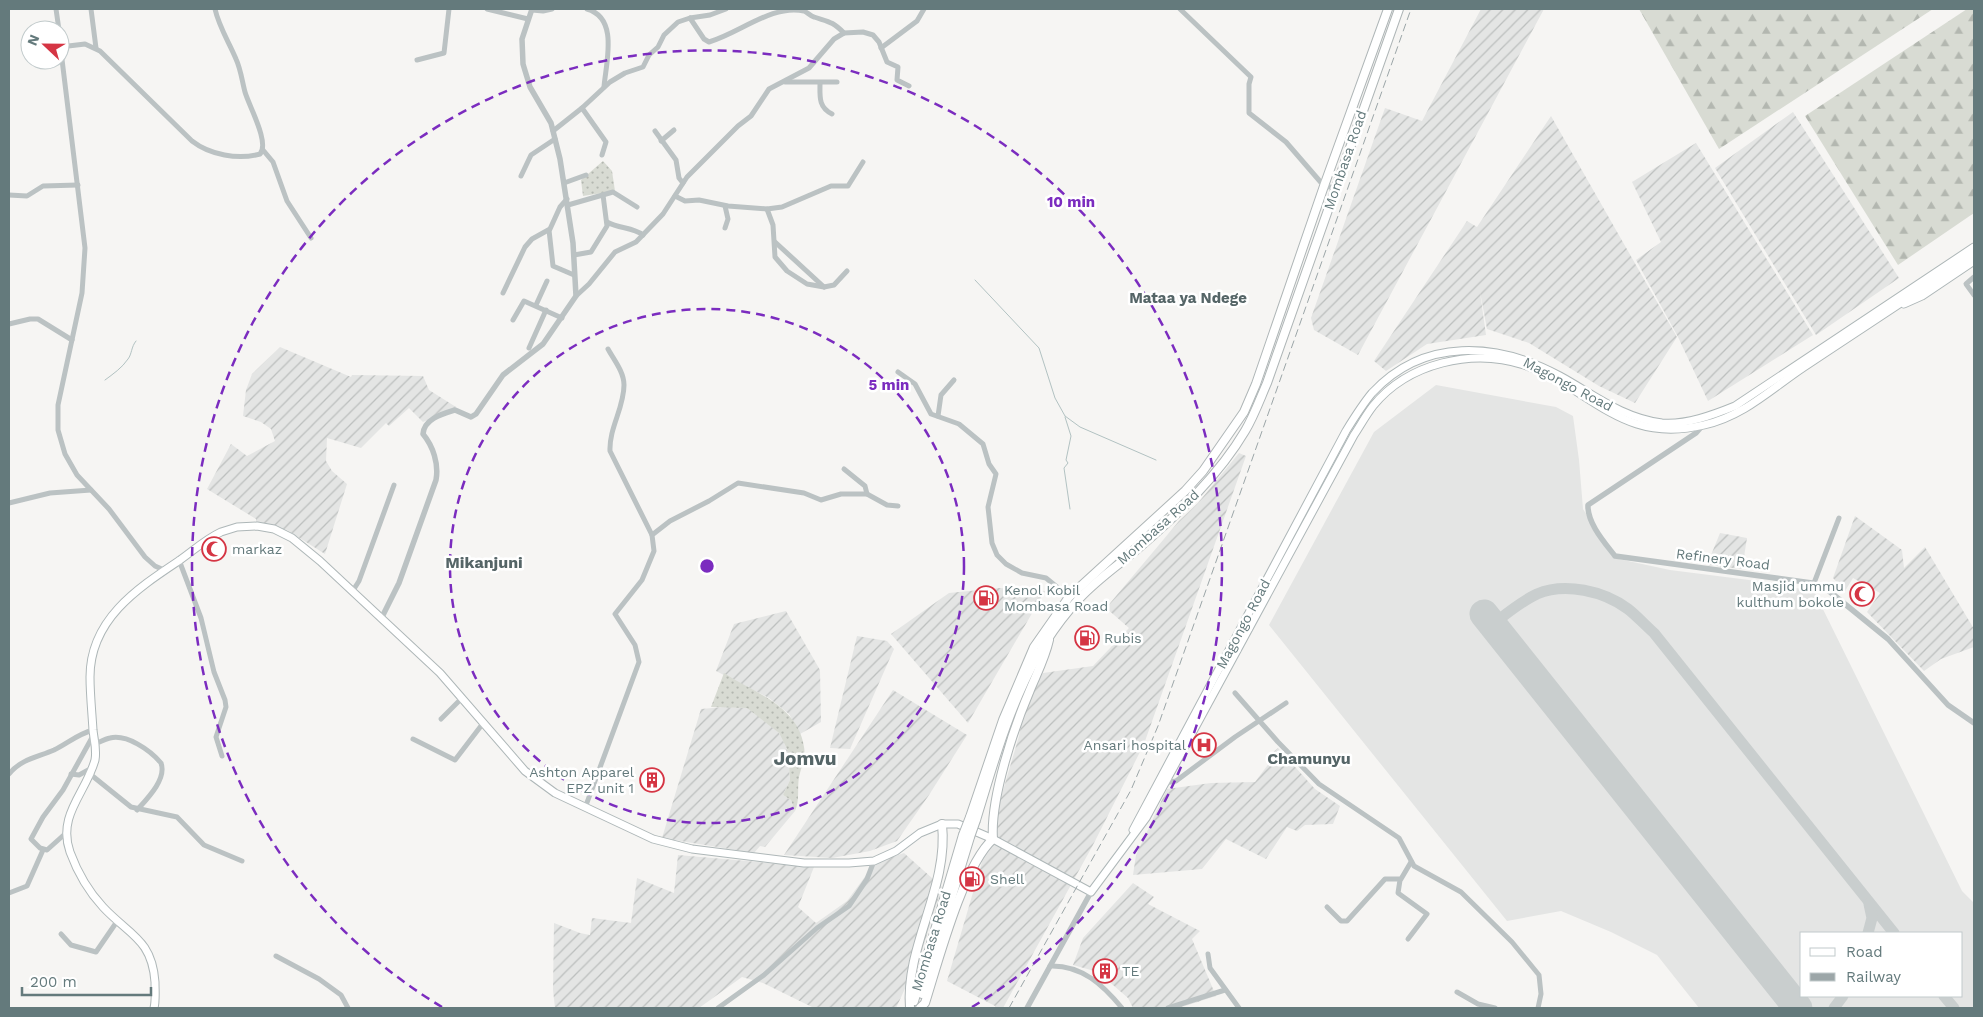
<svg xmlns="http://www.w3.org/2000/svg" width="1983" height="1017" viewBox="0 0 1983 1017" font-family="'Work Sans',sans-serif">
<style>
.built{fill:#e4e5e4;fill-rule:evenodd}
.industrial{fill:url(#industrial-furrows)}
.grass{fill:url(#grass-dots)}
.forest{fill:url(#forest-firs)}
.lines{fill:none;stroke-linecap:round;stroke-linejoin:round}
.stream{stroke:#b2c2c2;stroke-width:1}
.taxiway{stroke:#c9cece;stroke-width:11}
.runway{stroke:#c9cece;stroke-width:29}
.secondary-casing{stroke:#aeb7b8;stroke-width:9}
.trunk-casing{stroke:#afb6b7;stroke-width:10}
.minor{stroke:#bbc2c3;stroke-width:5}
.tertiary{stroke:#bbc2c3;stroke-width:5.5}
.secondary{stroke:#fff;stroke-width:7}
.trunk{stroke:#fff;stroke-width:8}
.rail{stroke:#9ca6a8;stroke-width:1;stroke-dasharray:8 4;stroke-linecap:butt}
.trunk-bridge-casing{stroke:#afb6b7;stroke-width:10;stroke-linecap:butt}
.trunk-bridge{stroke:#fff;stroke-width:8}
.ring{fill:none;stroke:#7b2cbf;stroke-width:2.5;stroke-dasharray:9 6}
.labels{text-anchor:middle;stroke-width:5;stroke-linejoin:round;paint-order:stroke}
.street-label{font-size:14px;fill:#647a7c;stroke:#fff}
.poi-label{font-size:14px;fill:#647a7c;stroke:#fff;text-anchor:start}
.neighbourhood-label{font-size:15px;font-weight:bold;fill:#556567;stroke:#fff}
.quarter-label{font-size:16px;font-weight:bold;fill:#556567;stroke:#fff}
.district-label{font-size:19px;font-weight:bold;fill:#556567;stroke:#fff}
.centre{fill:#7b2cbf;stroke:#fff;stroke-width:2.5}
.ring-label{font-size:15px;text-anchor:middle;font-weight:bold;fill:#7b2cbf;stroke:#fff;stroke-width:5;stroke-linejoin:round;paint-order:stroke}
</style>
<defs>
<pattern id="industrial-furrows" width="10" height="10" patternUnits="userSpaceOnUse" patternTransform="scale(1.25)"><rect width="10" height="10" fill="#e4e5e4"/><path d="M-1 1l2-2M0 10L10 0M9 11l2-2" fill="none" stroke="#bcbfbe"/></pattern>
<pattern id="grass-dots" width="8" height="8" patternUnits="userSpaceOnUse" patternTransform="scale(1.25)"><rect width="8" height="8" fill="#d8dbd3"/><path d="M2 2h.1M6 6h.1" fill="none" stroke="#b3b7b0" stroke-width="1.8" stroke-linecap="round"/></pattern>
<pattern id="forest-firs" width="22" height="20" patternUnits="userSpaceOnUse" patternTransform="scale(1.25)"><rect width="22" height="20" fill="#d8dbd3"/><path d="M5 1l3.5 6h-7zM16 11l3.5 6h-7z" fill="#b3b7b0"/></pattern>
</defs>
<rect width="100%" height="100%" fill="#f6f5f3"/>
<!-- built -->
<path class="built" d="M1436,385L1556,407L1573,416L1579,460L1583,509L1614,558L1670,570L1749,580L1814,591L1962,891L1974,903V1008H1699L1657,955L1611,932L1561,911L1507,921L1269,625L1374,432ZM1802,933H1962V996H1802Z"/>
<!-- industrial -->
<g class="industrial">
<polygon points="1481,9 1544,9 1358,355 1314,330 1311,318 1385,108 1422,121"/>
<polygon points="1793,112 1899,278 1816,335 1715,168"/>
<polygon points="1551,116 1677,337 1635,403 1599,386 1529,343 1487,329 1480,292 1486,335 1427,344 1386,371 1374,361 1467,221 1477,227"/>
<polygon points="1696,143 1813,335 1708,401 1678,337 1636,260 1661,242 1632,182"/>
<polygon points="280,347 351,377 352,375 423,376 429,390 456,407 423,422 409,408 389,426 386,423 361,448 327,438 326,461 332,471 347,484 325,554 287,530 256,523 256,519 207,489 231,444 247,456 275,441 271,429 261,422 243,416 246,390 252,374"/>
<polygon points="1239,453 1246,456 1144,744 1093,845 1003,1008 995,1008 995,1006 947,981 1019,736 1026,699 1043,673 1093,666 1129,628 1106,608 1179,521 1198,503"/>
<polygon points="1855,516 1902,550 1904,568 1925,547 1974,629 1974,647 1941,659 1924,671 1867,612 1880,593 1853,578 1845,591 1833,578"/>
<polygon points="1720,533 1747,538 1742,569 1707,565"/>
<polygon points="999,588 1045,591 968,723 891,634 949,593"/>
<polygon points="786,611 820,670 821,722 800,734 789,714 769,698 716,671 734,624"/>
<polygon points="857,636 887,641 894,649 850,749 830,748"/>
<polygon points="893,690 967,735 929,795 897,841 870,851 832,858 784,855"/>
<polygon points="724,707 747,708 756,713 779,733 788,751 790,780 783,795 791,800 795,811 765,847 760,846 754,853 662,838 701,709"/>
<polygon points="1278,748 1315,789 1340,806 1333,824 1305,825 1297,831 1287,827 1266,859 1226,839 1202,869 1133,875 1136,855 1167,789 1211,783 1255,782 1270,762 1270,755"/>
<polygon points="904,853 942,887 921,954 896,1008 814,1008 763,983 742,977 699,1008 555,1008 553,990 554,923 580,933 590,935 592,918 631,923 637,878 674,893 678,855 814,867 798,907 816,923 847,901 875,863"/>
<polygon points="1133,883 1154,897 1148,904 1200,931 1192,939 1216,996 1179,1008 1133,1008 1128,998 1098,972 1073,965 1083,938"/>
</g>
<!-- grass -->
<g class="grass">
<polygon points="603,161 612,171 615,191 583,196 581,180"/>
<path d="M724,673C754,693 798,705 804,747C806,756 801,768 799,777C797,789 800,800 795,811L791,800L783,795L790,780L788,751L779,733L747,708L711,707Z"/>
</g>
<!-- forest -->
<g class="forest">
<polygon points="1639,9 1933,9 1719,149"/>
<polygon points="1967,9 1974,9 1974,213 1898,265 1805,116"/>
</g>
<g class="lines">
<!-- stream -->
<g class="stream">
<polyline points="975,280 1039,348 1055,398 1065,416 1080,427 1156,460"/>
<path d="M105,380C113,374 122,368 128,359C132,354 131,347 136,341"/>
<polyline points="1065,417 1071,436 1066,460 1068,463 1064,468 1070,509"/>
</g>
<!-- taxiway -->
<g class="taxiway">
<path d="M1492,625C1506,614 1520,602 1537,594C1565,582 1604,591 1628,609C1637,616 1645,625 1654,633L1894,933"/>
<polyline points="1868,933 1872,918 1869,904"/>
<polyline points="1944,996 1954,1008"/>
<polyline points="1834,1008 1843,996"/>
</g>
<!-- runway -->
<polyline class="runway" points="1484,614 1798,1008"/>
<!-- secondary casing -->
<g class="secondary-casing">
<g id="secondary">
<polyline points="1904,304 1922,296 1974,261"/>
<path d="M1133,830L1346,431C1354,418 1362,405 1372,393C1424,337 1497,342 1560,376C1593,394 1622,418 1662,423C1686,425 1713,415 1735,406L1974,247"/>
<path d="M154,1008C156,1000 155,991 155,982C152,939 129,935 103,907C89,892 77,871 70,852C57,815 86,793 95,760C97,750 94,740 93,730C92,713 90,694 90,677C90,619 138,588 180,560C194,550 206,539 221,532L237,527L257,526L274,529L292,538L320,561L440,673L525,771L555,793L653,839L692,849L804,863H849L874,861L896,851L920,833L942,824H958L993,839L1091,892L1146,818L1354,435C1360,426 1366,415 1373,406C1408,363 1472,348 1524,365C1593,389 1621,445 1704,425C1744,416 1771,389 1804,367C1861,329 1918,292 1974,254"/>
</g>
</g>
<!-- trunk casing -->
<g class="trunk-casing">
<g id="trunk">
<polyline points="970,817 1003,720 1034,647 1069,597 1185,491 1203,471 1244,412 1256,384 1324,186 1388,9"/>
<path d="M976,820C1000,742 1021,661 1078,600C1097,579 1120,564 1141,546C1179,513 1219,475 1245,431C1254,416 1260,399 1267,383L1399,9"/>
<polyline points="922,994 970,837"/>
<polyline points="914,1001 963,835"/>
<path d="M910,1008C905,945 949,888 942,824"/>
<path d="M920,1008L925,1003C938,962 963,866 993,839C990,799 1014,727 1030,690C1037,673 1045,658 1049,640"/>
</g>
</g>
<!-- minor -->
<g class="minor">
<polyline points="56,9 59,30"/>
<polyline points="91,9 96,48"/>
<polyline points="487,9 528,19"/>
<path d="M587,9C619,18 606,62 604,87"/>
<polyline points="1180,9 1251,77 1249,84 1249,113 1286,142 1324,186 1336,188"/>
<polyline points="532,10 543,11 552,9"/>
<path d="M690,18L704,39L709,42C740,33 772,4 804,11C807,12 810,16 814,17C829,22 832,21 844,33"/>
<polyline points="60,43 85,248 82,293 58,405 58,430 65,454 77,475 109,509 145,557 155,566 164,570"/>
<path d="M60,47L85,44L100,51L192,141C210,155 238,160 260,154C270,143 249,106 245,92C242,81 241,70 236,59C229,42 219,27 215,9"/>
<polyline points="881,48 917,21 924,9"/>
<polyline points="417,60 444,53 449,9"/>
<polyline points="785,82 837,82"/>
<path d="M820,83C820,96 818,107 832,114"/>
<polyline points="582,108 606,142 602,155"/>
<polyline points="553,131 582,108 610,82 625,73 643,67 649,55 658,47 664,35 678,22 690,18 710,15 726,9"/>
<polyline points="655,131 676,160 679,178 683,183"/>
<polyline points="661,141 674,130"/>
<polyline points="263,150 273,162 287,201 311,238"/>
<polyline points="521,176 531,155 555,139"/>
<polyline points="564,183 586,175"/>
<polyline points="9,195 27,196 43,186 78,185"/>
<polyline points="675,196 685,201 699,200 728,206 767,209 782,207 831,186 848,186 863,162"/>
<polyline points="568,205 613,192 637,207"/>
<polyline points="767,209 773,225 775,257 787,271 807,284 824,287 834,285 847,271"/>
<path d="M607,222C620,229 632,227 643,235"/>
<polyline points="725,228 728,219 725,206"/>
<polyline points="549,230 553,266 574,275"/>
<polyline points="775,242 824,287"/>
<polyline points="574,255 591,252 607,226 603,195"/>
<polyline points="1974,277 1966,284 1974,295"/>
<polyline points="503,293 525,247 532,239 550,229 560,207 567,199"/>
<polyline points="576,296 589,284 615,252 636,242 663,214 687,177 738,126 751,116 769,89 809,68 834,39 844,33 863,32 873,35 879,42 887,62 898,67 897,80 909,86"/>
<polyline points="536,305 547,281"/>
<polyline points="513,320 524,301 562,318"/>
<polyline points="9,324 30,319 38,319 72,340"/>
<polyline points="529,348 546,310"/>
<path d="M608,349C614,360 624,372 624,385C624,408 609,428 610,451L652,535"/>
<polyline points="898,372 915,384 931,414 959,424 983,444 989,464 996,474 988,507 992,543 997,555 1006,564 1022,573 1046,578 1069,597"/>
<polyline points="938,416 941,395 954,380"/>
<polyline points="844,469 865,486 867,494"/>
<polyline points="9,503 50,493 91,490"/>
<polyline points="179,560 201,618 214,672 225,700 226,707 216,737 222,756"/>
<polyline points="1814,583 1839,518"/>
<polyline points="352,592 359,581 394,485"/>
<polyline points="1235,693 1278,742 1319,784 1399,838 1414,866 1461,892 1512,942 1539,975 1541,994 1538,1008"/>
<polyline points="441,719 462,698"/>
<polyline points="413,739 455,760 484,722"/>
<path d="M95,744C100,742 105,739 110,738C127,734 150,750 161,763C167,779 147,799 137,810"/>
<path d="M9,774C21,759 38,757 54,750C68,743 78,734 93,730"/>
<polyline points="71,774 79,775 92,768"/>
<polyline points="90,774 131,807 177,817 204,845 242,861"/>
<polyline points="1164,783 1176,781 1235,737 1286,703"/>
<polyline points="585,808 639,662 635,645 615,614 642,580 654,551 652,535 670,521 709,501 738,483 804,493 821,500 841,494 867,494 887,505 898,506"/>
<polyline points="66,833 47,850 40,848 31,839 43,817 63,790 94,734"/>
<polyline points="1400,880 1398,893 1427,914 1408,939"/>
<polyline points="9,893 27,886 43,850"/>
<polyline points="1327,907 1341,921 1347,921 1385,879 1401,879 1411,862"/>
<polyline points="61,934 71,945 96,952 118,920"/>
<polyline points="1208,954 1210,968 1239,1008"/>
<polyline points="276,956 319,979 341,995 348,1008"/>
<path d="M1050,966C1082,965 1103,985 1122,1008"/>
<polyline points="1457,992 1478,1004 1495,1008"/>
<polyline points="718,1008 764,975 817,928 849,906 867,879 874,861"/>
<polyline points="1168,1008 1225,990"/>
</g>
<!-- tertiary -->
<g class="tertiary">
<path d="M1703,425L1696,433L1588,505C1587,523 1605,543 1615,556L1812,583L1824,587L1888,639L1948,705L1974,723"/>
<path d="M381,619L399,583L436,480C439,464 433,446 423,434C424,419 442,414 455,410L471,417L476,414L503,375L543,344L576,296L573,243L560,159L551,123L530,87L523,64L522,39L532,9"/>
<polyline points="1027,1008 1091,892"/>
</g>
<!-- secondary -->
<use href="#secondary" class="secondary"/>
<!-- trunk -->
<use href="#trunk" class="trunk"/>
<!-- rail -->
<polyline class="rail" points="1009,1008 1131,790 1158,726 1411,9"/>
<!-- trunk-bridge casing -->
<g class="trunk-bridge-casing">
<g id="trunk-bridge">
<polyline points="963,835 970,817"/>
<polyline points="970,837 976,820"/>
</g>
</g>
<!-- trunk-bridge -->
<use href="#trunk-bridge" class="trunk-bridge"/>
</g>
<!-- distance rings -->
<g class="ring">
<circle cx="707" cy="566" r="257"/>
<path d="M442 1007A515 515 0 1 1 972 1007"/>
</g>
<!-- icons -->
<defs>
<g id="mosque-ring" transform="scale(1.25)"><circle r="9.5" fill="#fff" stroke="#d53544" stroke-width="1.5"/><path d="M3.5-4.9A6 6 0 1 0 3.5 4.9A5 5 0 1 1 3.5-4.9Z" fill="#d53544"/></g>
<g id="fuel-ring" transform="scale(1.25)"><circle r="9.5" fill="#fff" stroke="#d53544" stroke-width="1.5"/><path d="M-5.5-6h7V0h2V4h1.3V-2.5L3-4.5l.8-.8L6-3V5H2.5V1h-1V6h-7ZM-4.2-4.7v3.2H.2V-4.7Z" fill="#d53544"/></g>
<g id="hospital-ring" transform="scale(1.25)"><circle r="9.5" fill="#fff" stroke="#d53544" stroke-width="1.5"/><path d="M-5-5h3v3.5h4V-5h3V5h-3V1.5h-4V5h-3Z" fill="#d53544"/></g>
<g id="building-ring" transform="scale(1.25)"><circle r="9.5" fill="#fff" stroke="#d53544" stroke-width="1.5"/><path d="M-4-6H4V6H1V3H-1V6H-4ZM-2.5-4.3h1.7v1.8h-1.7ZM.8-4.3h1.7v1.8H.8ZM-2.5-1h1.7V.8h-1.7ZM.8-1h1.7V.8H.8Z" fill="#d53544"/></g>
</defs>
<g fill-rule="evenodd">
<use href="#mosque-ring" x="214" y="549"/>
<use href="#mosque-ring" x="1862" y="594"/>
<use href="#fuel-ring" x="986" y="598"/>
<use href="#fuel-ring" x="1087" y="638"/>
<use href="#hospital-ring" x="1204" y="745"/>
<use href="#building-ring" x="652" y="780"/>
<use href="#fuel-ring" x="972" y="879"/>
<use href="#building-ring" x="1105" y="971"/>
</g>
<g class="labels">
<!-- street labels -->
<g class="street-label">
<text transform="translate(1345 160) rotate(-71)" y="5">Mombasa Road</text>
<text transform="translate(1568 384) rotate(28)" y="5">Magongo Road</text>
<text transform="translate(1158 527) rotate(-42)" y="5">Mombasa Road</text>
<text transform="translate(1723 559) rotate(7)" y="5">Refinery Road</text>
<text transform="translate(1243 624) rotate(-62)" y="5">Magongo Road</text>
<text transform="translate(931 941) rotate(-73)" y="5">Mombasa Road</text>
</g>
<!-- poi labels -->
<g class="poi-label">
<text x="232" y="554">markaz</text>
<text x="1844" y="591" text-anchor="end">Masjid ummu<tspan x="1844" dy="16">kulthum bokole</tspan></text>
<text x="1004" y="595">Kenol Kobil<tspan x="1004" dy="16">Mombasa Road</tspan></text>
<text x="1104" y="643">Rubis</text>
<text x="1186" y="750" text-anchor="end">Ansari hospital</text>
<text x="634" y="777" text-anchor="end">Ashton Apparel<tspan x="634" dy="16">EPZ unit 1</tspan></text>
<text x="990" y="884">Shell</text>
<text x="1122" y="976">TE</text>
</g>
<!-- neighbourhood labels -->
<g class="neighbourhood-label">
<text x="1188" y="303">Mataa ya Ndege</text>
</g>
<!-- quarter labels -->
<g class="quarter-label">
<text x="484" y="568">Mikanjuni</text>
<text x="1309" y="764">Chamunyu</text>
</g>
<!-- district labels -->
<g class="district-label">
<text x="805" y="765">Jomvu</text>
</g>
</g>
<circle cx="707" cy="566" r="8" class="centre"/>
<g class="ring-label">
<text x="1071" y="207">10 min</text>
<text x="889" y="390">5 min</text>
</g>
<!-- border -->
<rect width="1983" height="1017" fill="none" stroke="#647a7c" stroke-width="20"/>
<!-- legend -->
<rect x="1800" y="932" width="162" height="65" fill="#ffffff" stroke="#c1cacb"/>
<rect x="1810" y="948" width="25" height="8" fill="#ffffff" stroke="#c1cacb"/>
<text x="1846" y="957" font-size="15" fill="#647a7c">Road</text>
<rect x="1810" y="973" width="25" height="8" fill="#9ca6a8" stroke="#c1cacb"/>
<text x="1846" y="982" font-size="15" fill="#647a7c">Railway</text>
<!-- north arrow -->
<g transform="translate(45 45) rotate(292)"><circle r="24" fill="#ffffff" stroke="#c1cacb"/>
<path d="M0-4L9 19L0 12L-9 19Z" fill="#d53544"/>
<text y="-8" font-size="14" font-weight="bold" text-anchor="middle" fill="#647a7c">N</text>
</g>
<!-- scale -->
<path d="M22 987v8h129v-8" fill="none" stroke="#647a7c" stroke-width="2.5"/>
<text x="30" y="987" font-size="15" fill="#647a7c" stroke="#ffffff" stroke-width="4" paint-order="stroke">200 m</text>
</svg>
